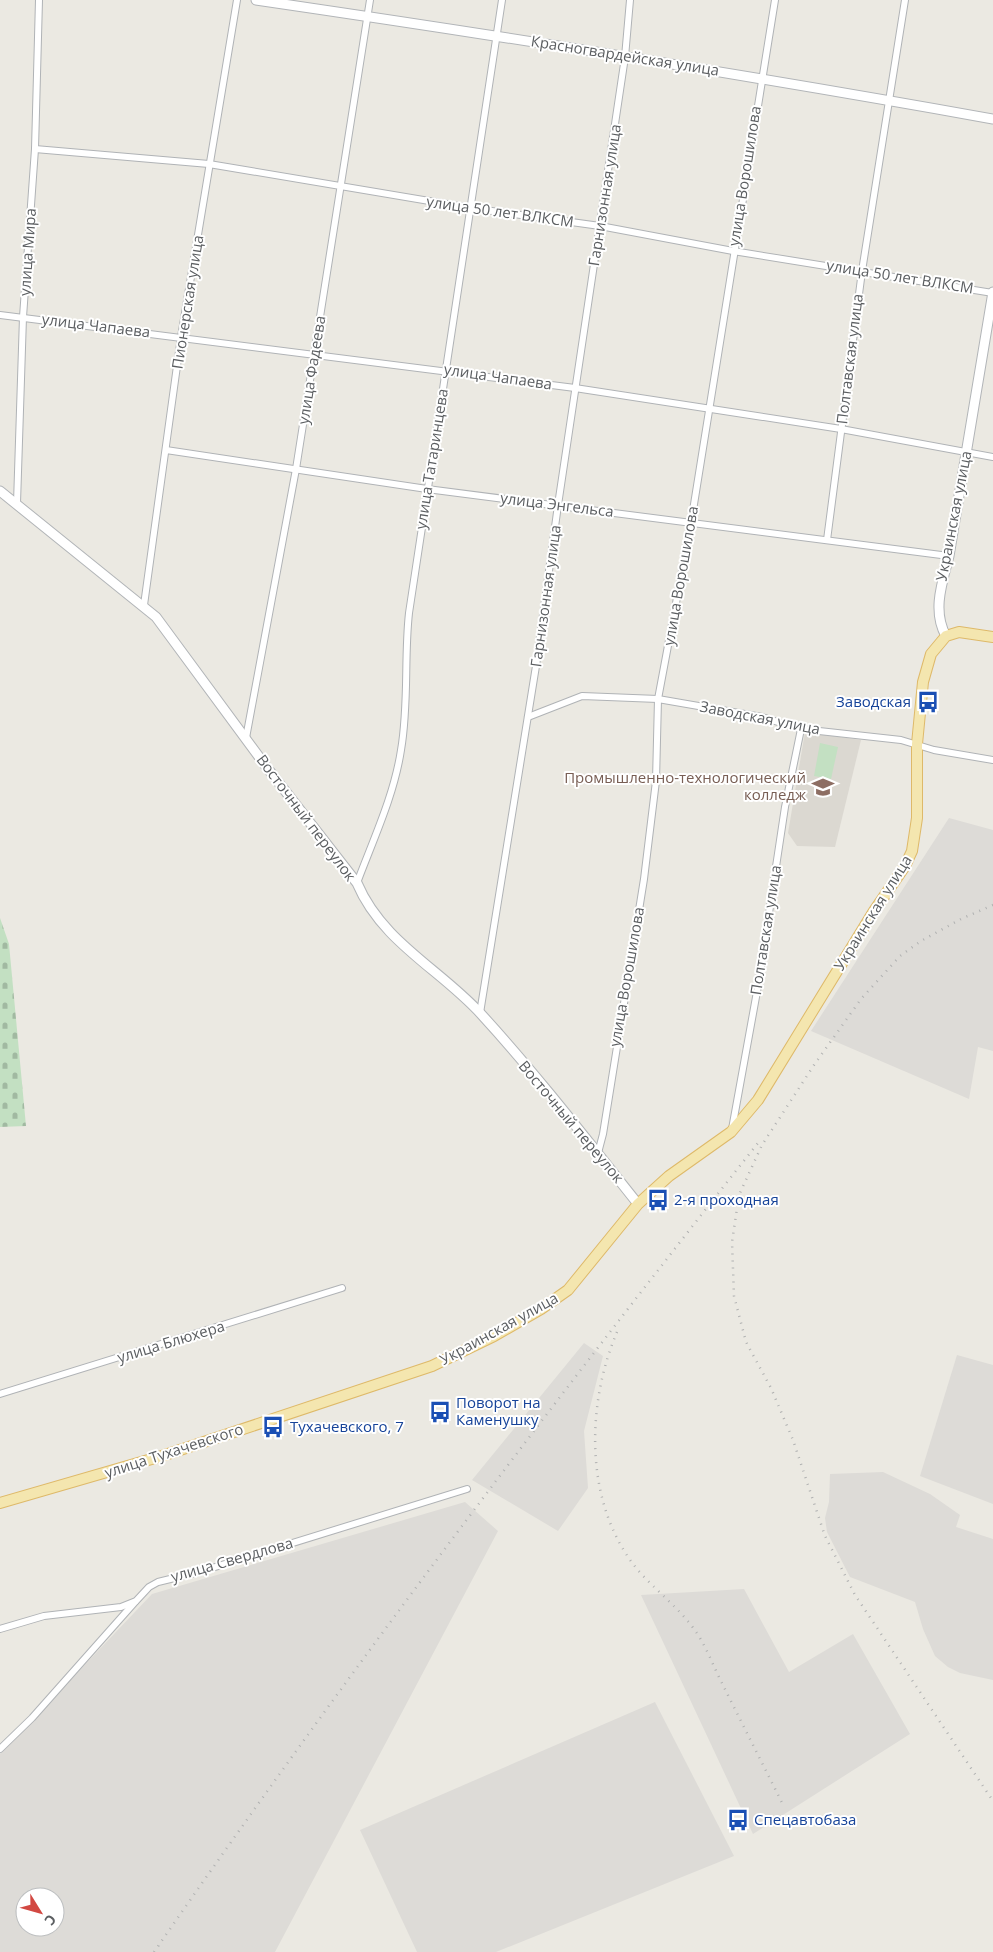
<svg xmlns="http://www.w3.org/2000/svg" width="993" height="1952" viewBox="0 0 993 1952" font-family="'Open Sans',sans-serif">
<style>
.industrial{fill:#dddbd7;fill-rule:evenodd}
.education{fill:#dbd8d1}
.cemetery{fill:url(#cemetery-stones)}
.pitch{fill:#c3e0c2}
.lines{fill:none;stroke-linecap:round;stroke-linejoin:round}
.street-casing{stroke:#b0b3b6;stroke-width:8}
.secondary-casing{stroke:#b2b5b8;stroke-width:11}
.primary-casing{stroke:#deb969;stroke-width:12}
.street{stroke:#fff;stroke-width:6}
.secondary{stroke:#fff;stroke-width:9}
.primary{stroke:#f4e6af;stroke-width:10}
.rail{stroke:#b0b1b1;stroke-width:2.5;stroke-dasharray:1 6;stroke-linecap:butt}
.labels{text-anchor:middle;stroke-width:4;stroke-linejoin:round;paint-order:stroke}
.street-label{font-size:15px;fill:#5b5e61;stroke:#fff}
.transit-label{font-size:15px;fill:#164399;stroke:#fff;text-anchor:start}
.education-label{font-size:15px;fill:#785e54;stroke:#fff;text-anchor:end}
</style>
<defs>
<pattern id="cemetery-stones" width="16" height="16" patternUnits="userSpaceOnUse" patternTransform="scale(1.25)"><rect width="16" height="16" fill="#c3e0c2"/><path d="M2 7V4a2 2 0 0 1 4 0v3zM10 15v-3a2 2 0 0 1 4 0v3z" fill="#a1b9a1"/></pattern>
</defs>
<rect width="100%" height="100%" fill="#ebe9e2"/>
<!-- industrial -->
<g class="industrial">
<polygon points="949,818 993,830 993,1051 978,1047 969,1099 811,1031"/>
<polygon points="584,1343 603,1356 584,1431 588,1488 558,1531 472,1480"/>
<polygon points="957,1355 993,1365 993,1504 920,1476"/>
<polygon points="883,1472 930,1494 960,1515 956,1527 993,1539 993,1680 960,1673 948,1667 935,1656 923,1629 915,1602 850,1577 827,1532 825,1518 829,1502 830,1474"/>
<path d="M465,1502L498,1531L275,1952H0V1754L152,1594ZM25,1897H55V1927H25Z"/>
<polygon points="744,1589 789,1672 853,1634 910,1734 753,1834 641,1595"/>
<polygon points="655,1702 734,1856 496,1952 417,1952 360,1830"/>
</g>
<!-- education -->
<polygon class="education" points="805,732 861,740 835,847 797,846 788,833"/>
<!-- cemetery -->
<polygon class="cemetery" points="0,918 9,944 26,1126 0,1127"/>
<!-- pitch -->
<polygon class="pitch" points="820,743 838,747 831,779 814,776"/>
<g class="lines">
<!-- street casing -->
<g class="street-casing">
<g id="street">
<polyline points="35,149 209,164 471,208 600,226 733,251 993,293"/>
<polyline points="0,315 575,388 841,429 993,457"/>
<polyline points="166,450 427,489 949,556"/>
<polyline points="17,503 23,317 35,149 39,0"/>
<polyline points="827,540 862,271 905,0"/>
<polyline points="144,605 181,337 237,0"/>
<polyline points="528,717 582,696 658,699 762,717 801,729 901,740 934,750 993,760"/>
<polyline points="246,738 296,469 370,0"/>
<path d="M357,883C373,840 394,796 401,750C409,704 404,658 409,613L502,0"/>
<polyline points="480,1013 536,666 558,505 625,57 630,0"/>
<polyline points="732,1129 758,986 785,807 801,729"/>
<polyline points="598,1153 603,1134 644,879 656,781 658,699 691,523 775,0"/>
<polyline points="0,1394 342,1288"/>
<polyline points="0,1629 44,1616 121,1607 136,1601 149,1587 158,1582 199,1572 467,1489"/>
<polyline points="0,1749 32,1718 135,1602"/>
</g>
</g>
<!-- secondary casing -->
<g class="secondary-casing">
<g id="secondary">
<path d="M256,0C502,36 748,75 993,119"/>
<path d="M0,491L156,617L265,765L357,883C382,942 440,969 481,1014C536,1074 587,1140 638,1204"/>
<path d="M946,636C932,611 942,583 949,556L993,292"/>
</g>
</g>
<!-- primary casing -->
<g class="primary-casing">
<polyline id="primary" points="0,1503 162,1456 432,1366 494,1336 541,1309 568,1290 638,1204 669,1176 731,1132 758,1100 874,911 905,866 912,851 917,818 917,744 923,682 931,654 946,636 959,632 993,637"/>
</g>
<!-- street -->
<use href="#street" class="street"/>
<!-- secondary -->
<use href="#secondary" class="secondary"/>
<!-- primary -->
<use href="#primary" class="primary"/>
<!-- rail -->
<g class="rail">
<polyline points="993,905 961,919 921,941 900,956 861,999 814,1065 762,1145 739,1195 732,1242 734,1296 746,1342 771,1388 793,1440 825,1536 855,1595 993,1801"/>
<path d="M617,1332C586,1405 584,1504 637,1569C655,1590 678,1607 694,1629C706,1645 713,1666 722,1683C742,1724 763,1764 783,1805"/>
<path d="M154,1952C345,1676 549,1407 758,1143"/>
</g>
</g>
<!-- icons -->
<defs>
<g id="bus-bare" transform="scale(1.725)"><path d="M-5-6H5V4H4V6H2V4H-2V6H-4V4H-5ZM-3.5-4V0h7V-4ZM-3.5 1.2v1.5H-2V1.2ZM2 1.2v1.5H3.5V1.2Z" fill="#1a4fb4" stroke="#fff" stroke-width="2.5" paint-order="stroke"/></g>
<g id="university-bare" transform="scale(1.725)"><path d="M0-5L7-2L0 1L-7-2ZM-4 1L0 2.5L4 1V4Q0 6-4 4Z" fill="#8d6e63" stroke="#fff" stroke-width="2.5" paint-order="stroke"/></g>
</defs>
<g fill-rule="evenodd">
<use href="#bus-bare" x="928" y="702"/>
<use href="#university-bare" x="823" y="787"/>
<use href="#bus-bare" x="658" y="1200"/>
<use href="#bus-bare" x="440" y="1412"/>
<use href="#bus-bare" x="273" y="1427"/>
<use href="#bus-bare" x="738" y="1820"/>
</g>
<g class="labels">
<!-- street labels -->
<g class="street-label">
<text transform="translate(625 56) rotate(9)" y="5">Красногвардейская улица</text>
<text transform="translate(745 176) rotate(-81)" y="5">улица Ворошилова</text>
<text transform="translate(605 195) rotate(-81)" y="5">Гарнизонная улица</text>
<text transform="translate(500 212) rotate(8)" y="5">улица 50 лет ВЛКСМ</text>
<text transform="translate(28 252) rotate(-86)" y="5">улица Мира</text>
<text transform="translate(900 277) rotate(9)" y="5">улица 50 лет ВЛКСМ</text>
<text transform="translate(188 302) rotate(-81)" y="5">Пионерская улица</text>
<text transform="translate(96 326) rotate(7)" y="5">улица Чапаева</text>
<text transform="translate(850 359) rotate(-83)" y="5">Полтавская улица</text>
<text transform="translate(312 370) rotate(-81)" y="5">улица Фадеева</text>
<text transform="translate(498 377) rotate(8)" y="5">улица Чапаева</text>
<text transform="translate(432 459) rotate(-81)" y="5">улица Татаринцева</text>
<text transform="translate(557 505) rotate(7)" y="5">улица Энгельса</text>
<text transform="translate(954 516) rotate(-79)" y="5">Украинская улица</text>
<text transform="translate(681 576) rotate(-80)" y="5">улица Ворошилова</text>
<text transform="translate(546 596) rotate(-82)" y="5">Гарнизонная улица</text>
<text transform="translate(760 718) rotate(11)" y="5">Заводская улица</text>
<text transform="translate(306 818) rotate(53)" y="5">Восточный переулок</text>
<text transform="translate(873 913) rotate(-58)" y="5">Украинская улица</text>
<text transform="translate(766 930) rotate(-81)" y="5">Полтавская улица</text>
<text transform="translate(627 977) rotate(-80)" y="5">улица Ворошилова</text>
<text transform="translate(571 1122) rotate(50)" y="5">Восточный переулок</text>
<text transform="translate(499 1329) rotate(-29)" y="5">Украинская улица</text>
<text transform="translate(171 1342) rotate(-17)" y="5">улица Блюхера</text>
<text transform="translate(174 1451) rotate(-18)" y="5">улица Тухачевского</text>
<text transform="translate(232 1560) rotate(-16)" y="5">улица Свердлова</text>
</g>
<!-- transit labels -->
<g class="transit-label">
<text x="911" y="707" text-anchor="end">Заводская</text>
<text x="674" y="1205">2-я проходная</text>
<text x="456" y="1408">Поворот на<tspan x="456" dy="17">Каменушку</tspan></text>
<text x="290" y="1432">Тухачевского, 7</text>
<text x="754" y="1825">Спецавтобаза</text>
</g>
<!-- education labels -->
<g class="education-label">
<text x="806" y="783">Промышленно-технологический<tspan x="806" dy="17">колледж</tspan></text>
</g>
</g>
<!-- north arrow -->
<g transform="translate(40 1912) rotate(127)"><circle r="24" fill="#ffffff" stroke="#bdbfc0"/>
<path d="M0-4L9 19L0 12L-9 19Z" fill="#d24842"/>
<text y="-8" font-size="14" font-weight="bold" text-anchor="middle" fill="#5b5e61">С</text>
</g>
</svg>
